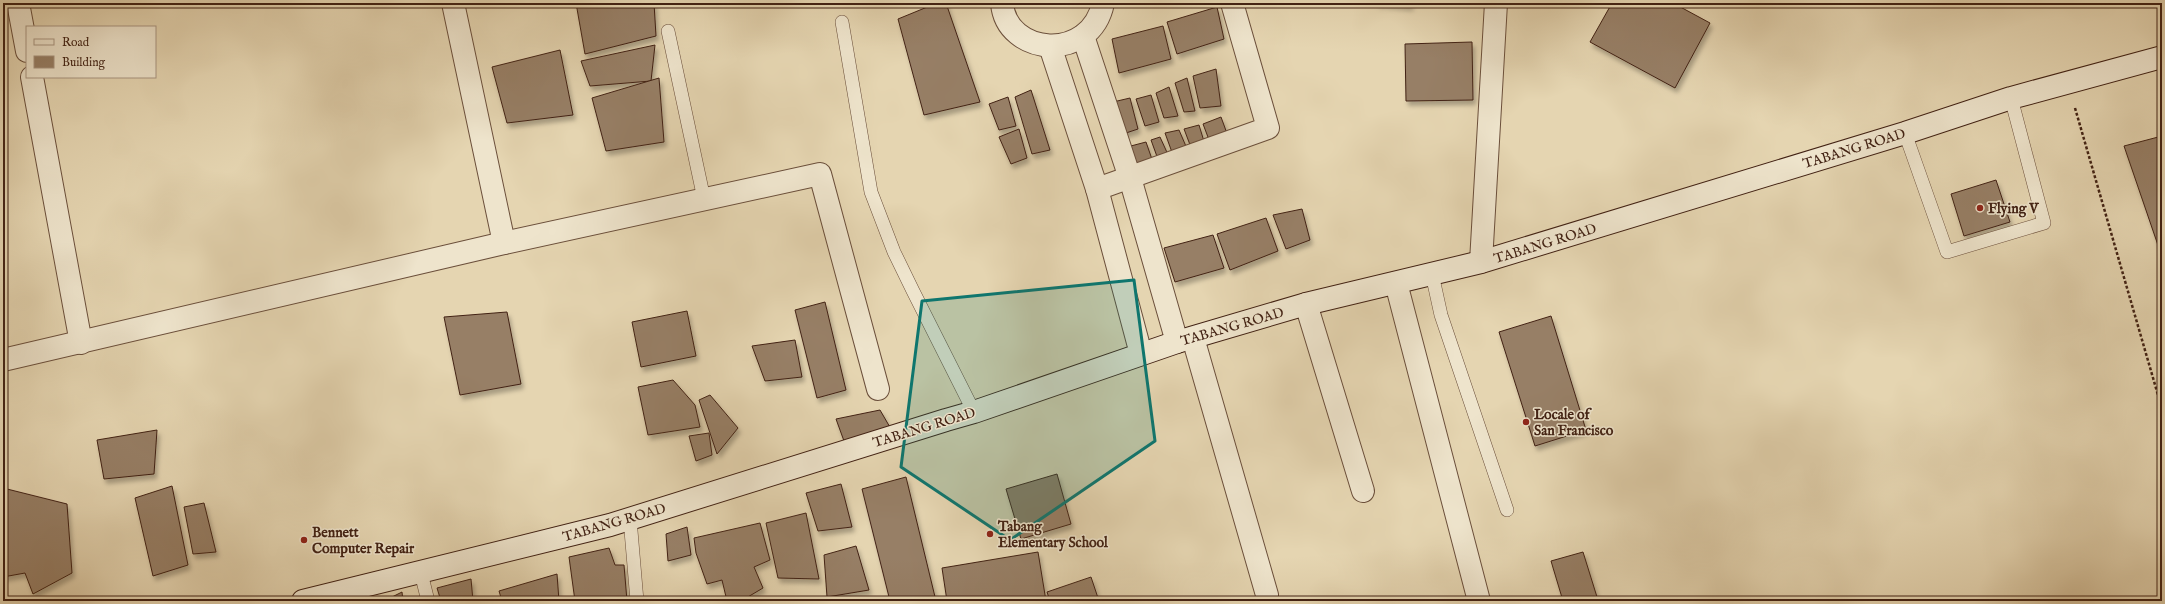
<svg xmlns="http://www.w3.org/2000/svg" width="2165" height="604" viewBox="0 0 2165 604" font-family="'IM FELL English',serif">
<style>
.building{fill:#977f66;stroke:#422214;filter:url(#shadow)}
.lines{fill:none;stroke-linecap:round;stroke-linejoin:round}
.service-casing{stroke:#6b4f3b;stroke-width:14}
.minor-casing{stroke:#6b4f3b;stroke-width:24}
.secondary-casing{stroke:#422214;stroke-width:24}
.path{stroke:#422214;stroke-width:2.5;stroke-dasharray:3 2;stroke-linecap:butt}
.service{stroke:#eee4cc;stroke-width:13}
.minor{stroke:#eee4cc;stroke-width:22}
.secondary{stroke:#eee4cc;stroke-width:22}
.marked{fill:#0f766e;fill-opacity:0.2;stroke:#0f766e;stroke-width:3;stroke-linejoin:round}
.poi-dot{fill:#8f2418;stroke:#eee4cc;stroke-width:1.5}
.labels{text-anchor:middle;stroke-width:3;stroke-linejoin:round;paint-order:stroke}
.street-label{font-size:14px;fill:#422214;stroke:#eee4cc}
.poi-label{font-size:14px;font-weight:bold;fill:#422214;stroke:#eee4cc;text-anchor:start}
</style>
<defs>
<filter id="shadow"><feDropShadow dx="2.5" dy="4.5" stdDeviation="2" flood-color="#0004"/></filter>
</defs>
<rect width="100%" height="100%" fill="#e5d5b1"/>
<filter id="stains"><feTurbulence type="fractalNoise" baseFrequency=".005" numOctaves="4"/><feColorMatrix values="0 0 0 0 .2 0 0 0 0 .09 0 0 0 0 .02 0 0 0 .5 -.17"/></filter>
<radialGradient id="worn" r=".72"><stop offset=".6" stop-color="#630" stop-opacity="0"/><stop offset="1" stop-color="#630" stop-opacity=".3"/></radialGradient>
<!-- building -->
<g class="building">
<polygon points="576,3 654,3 656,36 585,54"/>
<polygon points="937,3 946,3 980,102 924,115 898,19"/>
<polygon points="1376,3 1410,3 1411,6"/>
<polygon points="1612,3 1673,3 1710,23 1675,88 1590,42"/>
<polygon points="1217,7 1224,39 1177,54 1167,22"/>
<polygon points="1163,26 1171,59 1119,73 1112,39"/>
<polygon points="1472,42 1473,100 1406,101 1405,44"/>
<polygon points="655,45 651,81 590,86 581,61"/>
<polygon points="560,50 573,115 507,123 492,67"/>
<polygon points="1216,69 1221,106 1200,108 1193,76"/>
<polygon points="659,78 664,142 606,151 592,98"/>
<polygon points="1187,78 1195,111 1184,112 1175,83"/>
<polygon points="1169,87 1178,116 1164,118 1156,93"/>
<polygon points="1031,90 1050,150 1032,154 1015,97"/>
<polygon points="1151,95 1159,122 1145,126 1136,99"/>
<polygon points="1008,97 1016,126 999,130 989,104"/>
<polygon points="1130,98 1138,129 1123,134 1113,102"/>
<polygon points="1221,117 1229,139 1211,145 1203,124"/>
<polygon points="1199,125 1206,148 1192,150 1184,129"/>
<polygon points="1019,129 1027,158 1011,164 999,137"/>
<polygon points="1179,130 1188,151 1173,155 1165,133"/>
<polygon points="2162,136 2162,257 2124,146"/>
<polygon points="1160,137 1170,159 1159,162 1151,140"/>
<polygon points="1146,142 1154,165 1134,170 1127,147"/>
<polygon points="1996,180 2010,222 1964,236 1951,194"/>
<polygon points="1302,209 1310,240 1286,249 1273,215"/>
<polygon points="1266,218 1278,251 1230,270 1217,234"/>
<polygon points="1213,235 1224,268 1175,282 1164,248"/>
<polygon points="825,302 846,390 817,398 795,310"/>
<polygon points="687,311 696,356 641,367 632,322"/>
<polygon points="507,312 521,384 460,395 444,317"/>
<polygon points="1551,316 1586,430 1535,446 1499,332"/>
<polygon points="795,340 802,377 765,381 752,346"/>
<polygon points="673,380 695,405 700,427 648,435 638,387"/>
<polygon points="710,395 738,428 717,454 699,400"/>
<polygon points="880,410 891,429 844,441 836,419"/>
<polygon points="157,430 154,474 104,479 97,440"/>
<polygon points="709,433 712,455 696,461 689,436"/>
<polygon points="1057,474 1071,524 1021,539 1006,489"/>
<polygon points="906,477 936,601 890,601 862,489"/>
<polygon points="841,484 852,527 818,531 806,493"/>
<polygon points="172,486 188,565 153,576 135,498"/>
<polygon points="3,488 67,504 72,573 33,594 25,573 3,577"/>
<polygon points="204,503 216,552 193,554 184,507"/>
<polygon points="806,513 819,579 778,578 766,523"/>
<polygon points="760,523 770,560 754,567 763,588 741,601 727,601 722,580 707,584 696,553 694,538"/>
<polygon points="687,527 691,555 668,561 666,534"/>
<polygon points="856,546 869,590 827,597 824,555"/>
<polygon points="609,548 615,565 624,565 627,601 575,601 569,557"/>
<polygon points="1038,552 1046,601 947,601 942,568"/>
<polygon points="1583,552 1597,597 1585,601 1563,601 1551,561"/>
<polygon points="557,574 559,601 502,601 499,591"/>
<polygon points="1091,577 1099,601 1050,601 1047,592"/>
<polygon points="471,579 473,601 441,601 437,588"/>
<polygon points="402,592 403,601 384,601"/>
</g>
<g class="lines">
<!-- service casing -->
<g class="service-casing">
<g id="service">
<polyline points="842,22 871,192 894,252 913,291 974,412"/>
<polyline points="668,31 704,199"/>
<polyline points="1905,133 1947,252 2044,223 2011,98"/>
<polyline points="1432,274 1441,315 1507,510"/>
<polyline points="630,519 637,601"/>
<polyline points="421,573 428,601"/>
</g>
</g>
<!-- minor casing -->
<g class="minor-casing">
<g id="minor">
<polyline points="18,3 27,51"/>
<path d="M1002,3C1006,56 1091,63 1103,3"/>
<polyline points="1083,36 1130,178 1177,342"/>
<polyline points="1050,46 1097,189 1141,354"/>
<polyline points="32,77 81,343"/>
<polyline points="1097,189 1268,128 1232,3"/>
<polyline points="504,243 820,174 878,389"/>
<polyline points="1481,262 1496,3"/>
<polyline points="1396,283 1479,601"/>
<polyline points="1306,304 1363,491"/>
<polyline points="1193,338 1267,595"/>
<polyline points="3,360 504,243 453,3"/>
</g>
</g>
<!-- secondary casing -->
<g class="secondary-casing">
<polyline id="secondary" points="303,601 610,525 946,420 974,412 1177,342 1306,304 1481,262 1905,133 2011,98 2162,57"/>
</g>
<!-- path -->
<polyline class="path" points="2075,108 2162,409"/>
<!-- service -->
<use href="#service" class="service"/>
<!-- minor -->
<use href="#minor" class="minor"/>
<!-- secondary -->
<use href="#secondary" class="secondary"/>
</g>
<!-- marked area -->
<path class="marked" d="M1134,280L1155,441L1010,540L901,467L922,301Z"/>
<!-- markers -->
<g class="poi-dot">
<circle cx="1980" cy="208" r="4"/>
<circle cx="1526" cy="422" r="4"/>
<circle cx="990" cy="534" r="4"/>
<circle cx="304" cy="540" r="4"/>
</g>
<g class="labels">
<!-- street labels -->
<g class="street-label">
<text transform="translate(1854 148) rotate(-17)" y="5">TABANG ROAD</text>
<text transform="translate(1545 243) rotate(-17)" y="5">TABANG ROAD</text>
<text transform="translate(1232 326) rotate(-16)" y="5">TABANG ROAD</text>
<text transform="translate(924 427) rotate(-17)" y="5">TABANG ROAD</text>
<text transform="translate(614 522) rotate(-16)" y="5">TABANG ROAD</text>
</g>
<!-- poi labels -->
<g class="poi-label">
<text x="1988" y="213">Flying V</text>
<text x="1534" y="419">Locale of<tspan x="1534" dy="16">San Francisco</tspan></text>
<text x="998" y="531">Tabang<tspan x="998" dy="16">Elementary School</tspan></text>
<text x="312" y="537">Bennett<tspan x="312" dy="16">Computer Repair</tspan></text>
</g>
</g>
<!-- margin -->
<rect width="2165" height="604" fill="none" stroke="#e5d5b1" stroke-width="16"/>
<rect x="4" y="4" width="2157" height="596" fill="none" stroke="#422214" stroke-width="2"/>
<rect x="8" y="8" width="2149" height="588" fill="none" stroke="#422214"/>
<!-- legend -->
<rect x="26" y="26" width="130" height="52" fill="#eee4cc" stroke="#a99682"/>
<rect x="34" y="39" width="20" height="6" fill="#eee4cc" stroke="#a99682"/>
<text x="62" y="46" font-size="12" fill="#422214">Road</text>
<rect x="34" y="56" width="20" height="12" fill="#977f66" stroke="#a99682"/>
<text x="62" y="66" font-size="12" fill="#422214">Building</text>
<rect width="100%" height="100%" filter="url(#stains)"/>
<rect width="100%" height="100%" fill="url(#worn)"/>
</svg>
